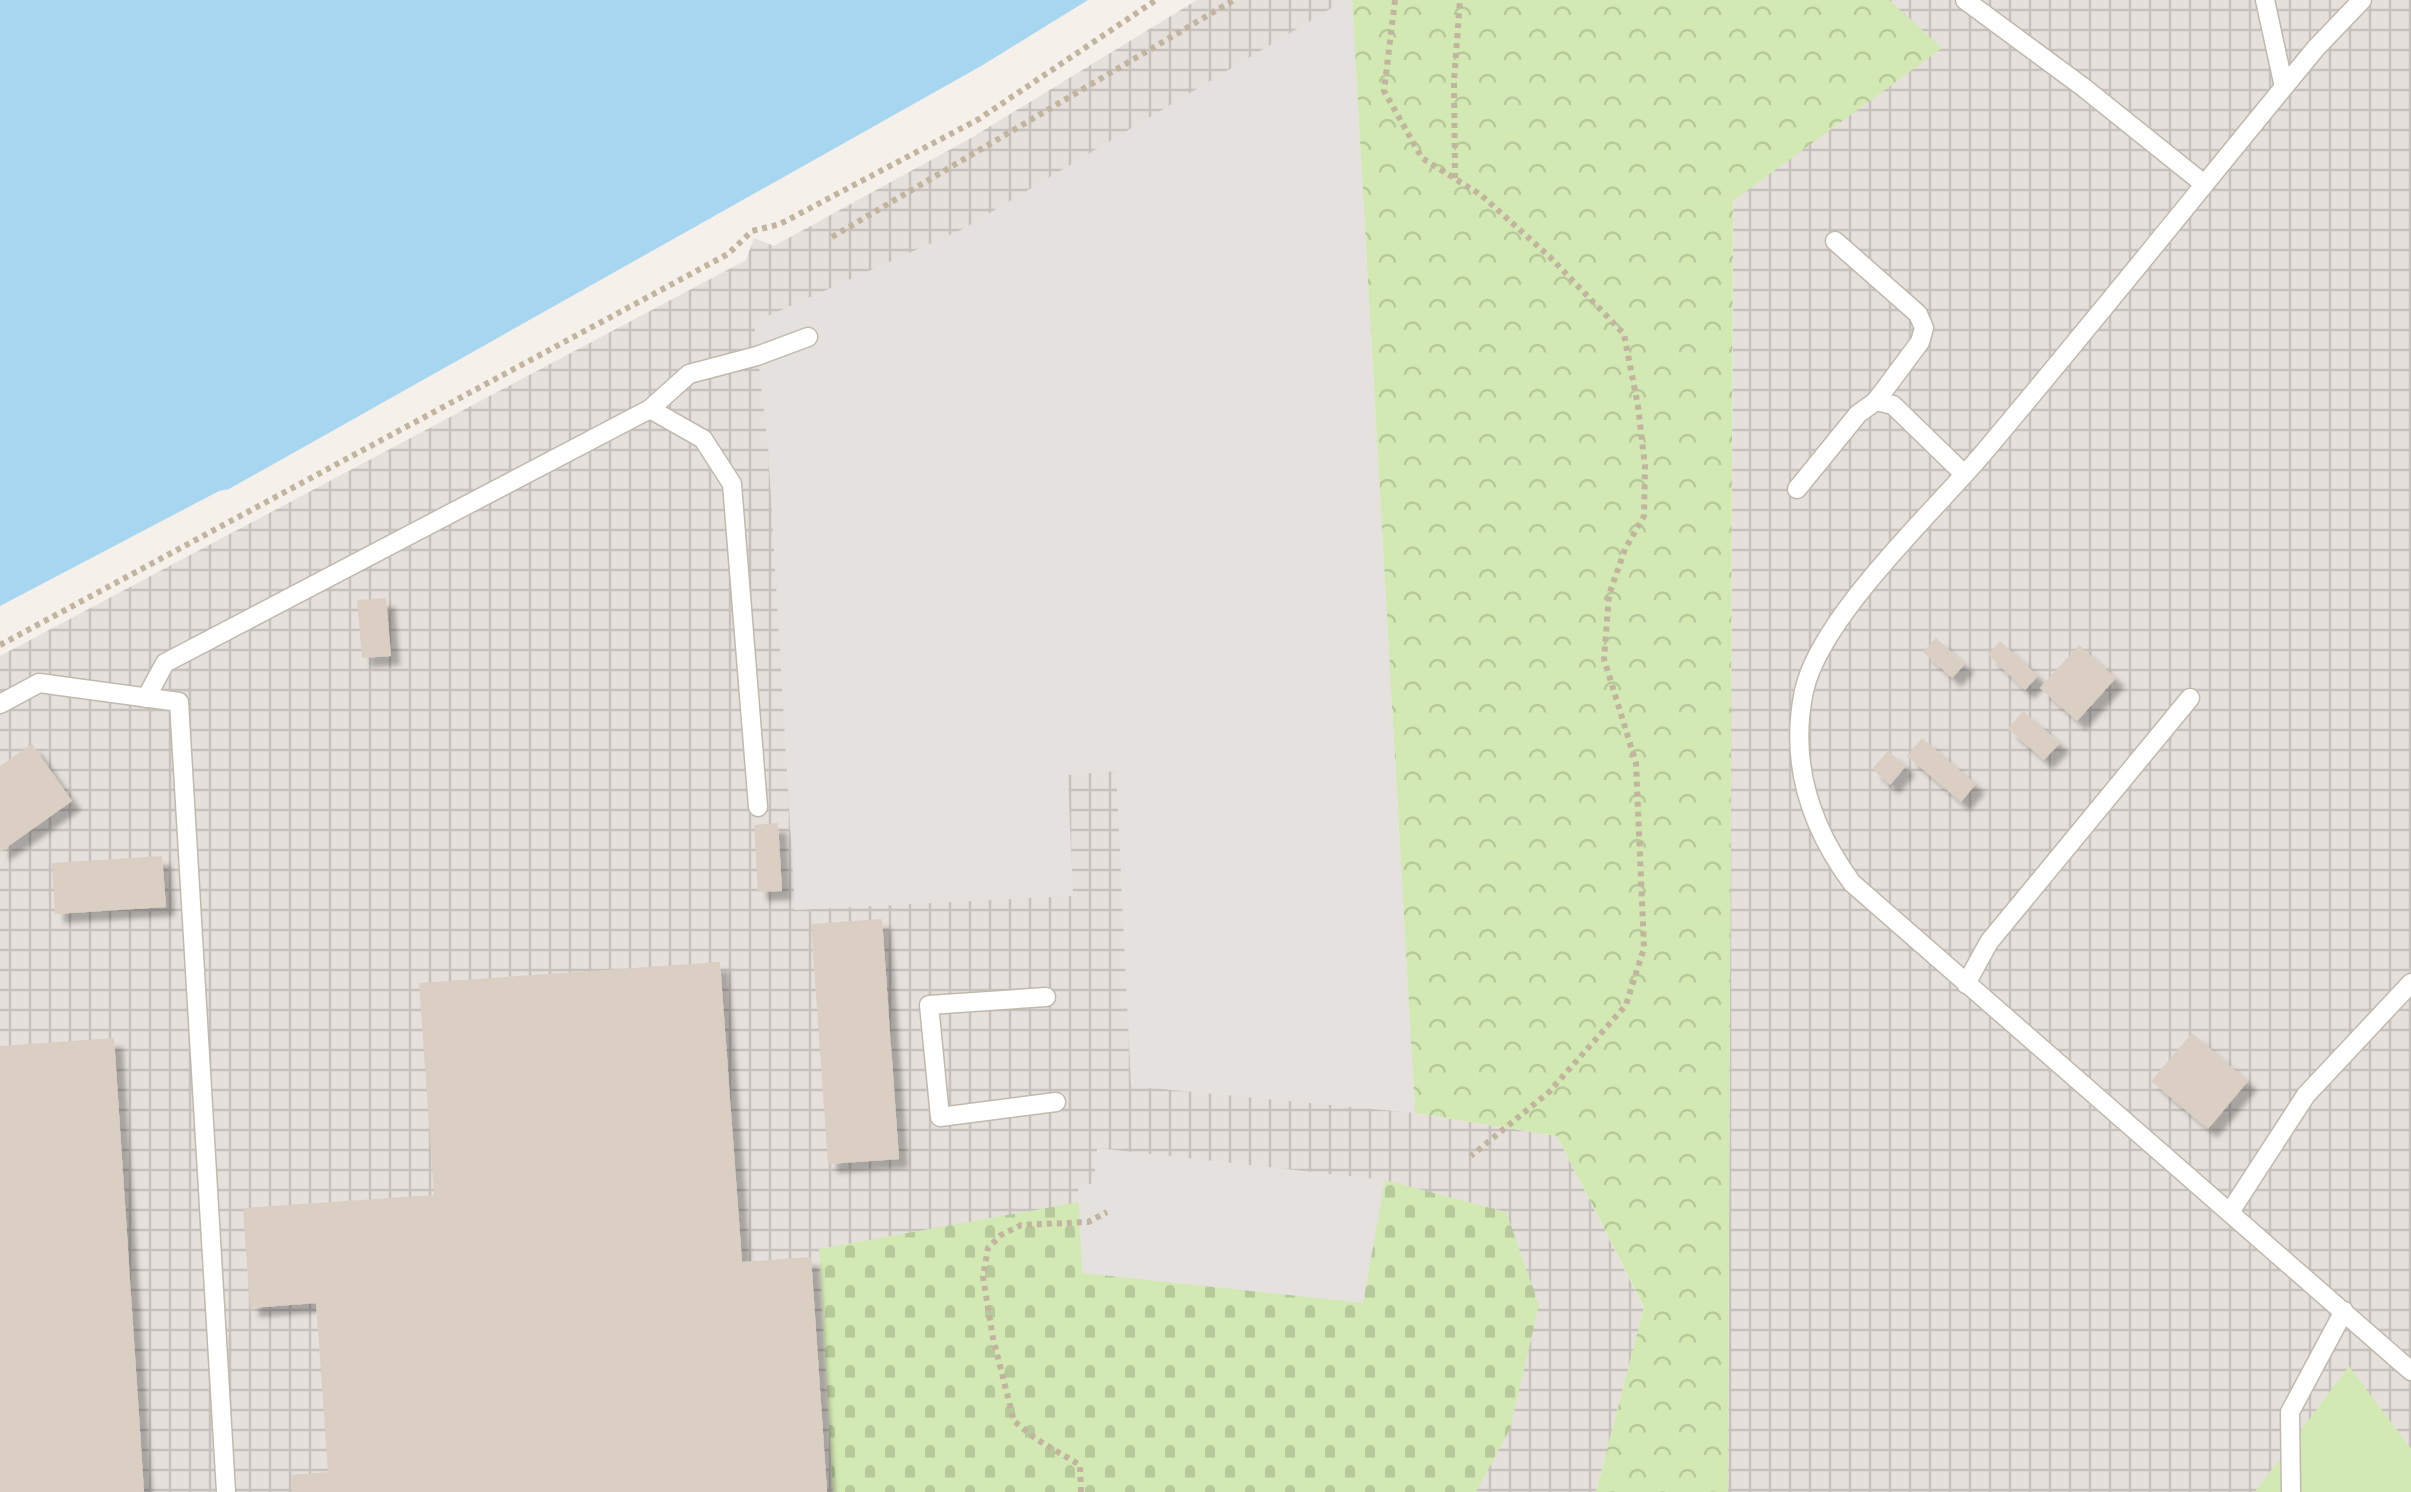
<svg xmlns="http://www.w3.org/2000/svg" width="2411" height="1492" viewBox="0 0 2411 1492" font-family="Signika,sans-serif">
<style>
.industrial{fill:url(#industrial-grid)}
.green{fill:#d3e9b3}
.forest{fill:url(#forest-crowns)}
.cemetery{fill:url(#cemetery-stones)}
.parking{fill:#e4e1de}
.water{fill:#a7d6f1}
.building{fill:#dacfc2;filter:url(#shadow)}
.lines{fill:none;stroke-linecap:round;stroke-linejoin:round}
.service-casing{stroke:#c1b9ac;stroke-width:21}
.path{stroke:#c2b49e;stroke-width:6;stroke-dasharray:5 5;stroke-linecap:butt}
.service{stroke:#fff;stroke-width:18}
</style>
<defs>
<pattern id="industrial-grid" width="8" height="8" patternUnits="userSpaceOnUse" patternTransform="scale(2.5)"><rect width="8" height="8" fill="#e5e0db"/><path d="M0 4h8M4 0v8" fill="none" stroke="#c6c1bd"/></pattern>
<pattern id="forest-crowns" width="20" height="18" patternUnits="userSpaceOnUse" patternTransform="scale(2.5)"><rect width="20" height="18" fill="#d3e9b3"/><path d="M2 6a3 3 0 1 1 6 0M12 15a3 3 0 1 1 6 0" fill="none" stroke="#b7c99b"/></pattern>
<pattern id="cemetery-stones" width="16" height="16" patternUnits="userSpaceOnUse" patternTransform="scale(2.5)"><rect width="16" height="16" fill="#d3e9b3"/><path d="M2 7V4a2 2 0 0 1 4 0v3zM10 15v-3a2 2 0 0 1 4 0v3z" fill="#b7c99b"/></pattern>
<filter id="shadow"><feDropShadow dx="9" dy="9" stdDeviation="2.5" flood-color="#0004"/></filter>
</defs>
<rect width="100%" height="100%" fill="#f5f1ea"/>
<!-- industrial -->
<g class="industrial">
<polygon points="1197,0 1352,0 1415,1113 1557,1136 1644,1308 1596,1492 0,1492 0,656 746,260 754,238 774,246 971,138"/>
<polygon points="1734,0 2411,0 2411,1449 2349,1367 2255,1492 1728,1492"/>
</g>
<!-- green -->
<polygon class="green" points="2349,1366 2411,1449 2411,1492 2255,1492"/>
<!-- forest -->
<polygon class="forest" points="1352,0 1889,0 1942,48 1733,201 1728,1492 1596,1492 1644,1307 1557,1136 1415,1113"/>
<!-- cemetery -->
<polygon class="cemetery" points="1385,1180 1506,1212 1539,1305 1510,1429 1476,1492 833,1492 819,1249 1079,1202 1083,1273 1362,1302"/>
<!-- parking -->
<g class="parking">
<polygon points="1345,0 1352,0 1415,1113 1131,1086 1116,771 1068,775 1073,896 795,910 768,448 754,322 963,229"/>
<polygon points="1097,1148 1385,1180 1363,1303 1082,1273 1078,1184 1094,1184"/>
</g>
<!-- water -->
<polygon class="water" points="0,0 1088,0 981,66 229,489 219,491 0,606"/>
<!-- building -->
<g class="building">
<polygon points="386,598 391,656 362,658 357,600"/>
<polygon points="1936,638 1965,664 1952,678 1923,652"/>
<polygon points="2000,641 2038,676 2025,690 1988,655"/>
<polygon points="2079,645 2116,678 2077,721 2040,688"/>
<polygon points="2023,711 2060,743 2044,760 2008,729"/>
<polygon points="1922,738 1976,784 1961,802 1907,756"/>
<polygon points="32,744 72,801 0,852 0,766"/>
<polygon points="1888,751 1906,766 1890,785 1872,769"/>
<polygon points="778,823 782,891 758,892 754,825"/>
<polygon points="162,856 166,907 55,914 52,863"/>
<polygon points="882,919 899,1159 828,1164 811,924"/>
<polygon points="720,962 742,1262 811,1257 827,1492 292,1492 291,1475 328,1472 316,1303 250,1308 243,1208 434,1195 419,983"/>
<polygon points="2192,1033 2248,1081 2208,1129 2151,1081"/>
<polygon points="114,1038 144,1492 0,1492 0,1046"/>
</g>
<g class="lines">
<!-- service casing -->
<g class="service-casing">
<g id="service">
<polyline points="1965,0 2083,87 2204,184"/>
<polyline points="2265,0 2284,87"/>
<path d="M2362,0L2316,48C2204,184 2094,322 1980,457C1930,515 1820,618 1804,691C1789,763 1810,826 1852,883L2411,1371"/>
<polyline points="1835,241 1918,314 1924,328 1920,342 1876,401"/>
<polyline points="650,409 703,439 732,484 758,807"/>
<polyline points="1797,489 1858,414 1876,401 1893,405 1964,474"/>
<polyline points="146,698 165,663 650,409 689,374 757,356 808,337"/>
<polyline points="0,704 39,683 179,702 226,1492"/>
<polyline points="1966,984 1989,942 2190,698"/>
<polyline points="1046,997 929,1005 940,1117 1056,1102"/>
<polyline points="2230,1212 2306,1095 2411,983"/>
<polyline points="2291,1492 2290,1412 2344,1311"/>
</g>
</g>
<!-- path -->
<g class="path">
<polyline points="1395,0 1384,91 1422,158 1481,195 1550,257 1624,334 1638,406 1645,466 1644,516 1625,549 1609,595 1604,659 1636,763 1644,948 1626,1005 1549,1092 1471,1156"/>
<polyline points="1455,178 1454,81 1460,0"/>
<polyline points="832,237 1234,0"/>
<polyline points="0,645 728,254 752,231 780,224 979,119 1156,0"/>
<polyline points="1081,1492 1080,1465 1036,1439 1014,1421 993,1338 983,1277 988,1248 1001,1235 1021,1225 1088,1222 1107,1212"/>
</g>
<!-- service -->
<use href="#service" class="service"/>
</g>
</svg>
